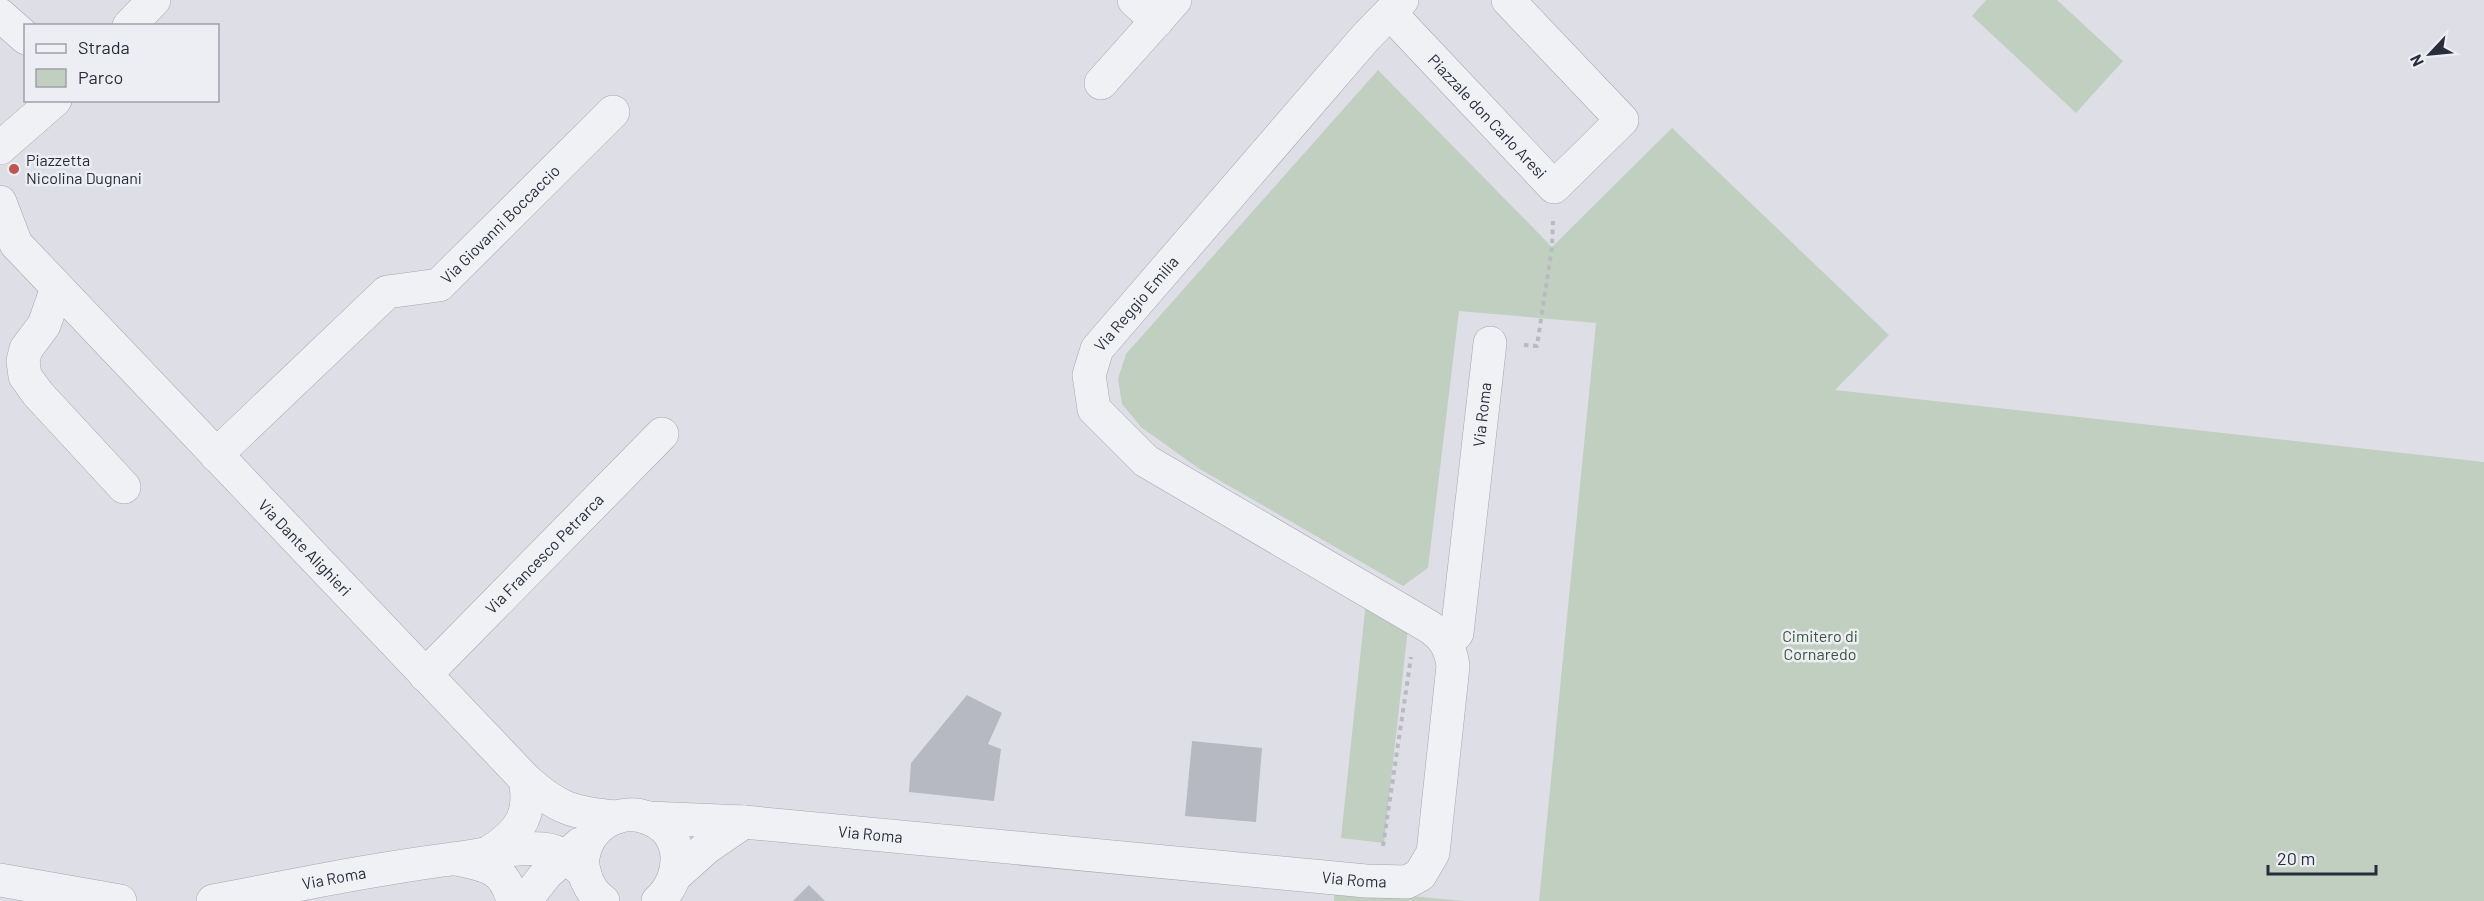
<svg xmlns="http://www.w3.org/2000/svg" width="2484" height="901" viewBox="0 0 2484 901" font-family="Barlow,sans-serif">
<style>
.green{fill:#c1cfc0}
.building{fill:#b6b8c2}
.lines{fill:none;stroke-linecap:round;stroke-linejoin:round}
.minor-casing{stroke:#a4a6af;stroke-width:34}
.path{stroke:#b8bac1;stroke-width:4;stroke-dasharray:4.5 4.5;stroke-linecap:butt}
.minor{stroke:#f0f1f5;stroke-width:33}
.poi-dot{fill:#bf554f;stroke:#edeef4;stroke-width:2}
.labels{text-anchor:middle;stroke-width:5;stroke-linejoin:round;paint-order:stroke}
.street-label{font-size:16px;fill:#292c3b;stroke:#edeef4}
.poi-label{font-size:16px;fill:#292c3b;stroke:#edeef4;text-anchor:start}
.park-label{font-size:16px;fill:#385538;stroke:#edeef4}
</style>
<rect width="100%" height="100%" fill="#dedfe6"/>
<!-- green -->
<g class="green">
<polygon points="1986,0 2057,0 2123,61 2076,113 1972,16"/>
<polygon points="1378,70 1552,247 1672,128 1889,335 1835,390 2484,462 2484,901 1539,901 1596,323 1459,311 1428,568 1403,586 1198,468 1141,427 1122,404 1118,379 1126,354"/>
<polygon points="1366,601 1408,628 1384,843 1341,838"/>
<polygon points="1335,889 1464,901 1334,901"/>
</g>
<!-- building -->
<g class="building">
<polygon points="967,695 1002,713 988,744 1001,749 994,801 909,792 911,763"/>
<polygon points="1192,741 1262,748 1256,822 1185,816"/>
<polygon points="809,885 825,901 793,901"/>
</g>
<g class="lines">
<!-- minor casing -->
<g class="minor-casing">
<g id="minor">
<polyline points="1134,0 1157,21"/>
<path id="s1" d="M1390,13L1554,187L1622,120L1508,0"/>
<polyline points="0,15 26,38"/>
<polyline points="129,26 154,0"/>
<polyline points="1101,83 1175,0"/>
<polyline points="0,148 55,100"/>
<path id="s2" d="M0,202L16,244L525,779C558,809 573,813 617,817"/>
<polyline points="57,288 44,325 26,349 23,361 25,376 38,394 124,487"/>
<path id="s3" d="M216,455L387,292L439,285L613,112"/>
<path id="s4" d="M1447,643L1457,633L1490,343"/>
<path id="s5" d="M425,675L662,434"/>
<path id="s6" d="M649,818L744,822L1366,881L1407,882L1420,875L1433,853L1453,666C1451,648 1444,636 1428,626L1146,461L1094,409L1089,375L1097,349L1366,37L1402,0"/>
<path d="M491,851C521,832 532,814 525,779"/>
<path d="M457,859C488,866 504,867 513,901"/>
<polyline points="677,874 706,848 744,822"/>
<polyline points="0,880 120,901"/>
<path id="s7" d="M213,901C293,886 372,869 452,859C482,856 511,846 543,849C562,851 572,861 585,874"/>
<polyline points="525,901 546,874 580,844"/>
<path d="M603,901C590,892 581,873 583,857C588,826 619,807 648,818C686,832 684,878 658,901"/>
</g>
</g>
<!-- path -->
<g class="path">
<polyline points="1524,345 1537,346 1552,247 1553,221"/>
<polyline points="1383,846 1411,657"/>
</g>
<!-- minor -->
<use href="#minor" class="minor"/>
</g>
<!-- markers -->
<circle class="poi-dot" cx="14" cy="169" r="6"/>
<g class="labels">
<!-- street labels -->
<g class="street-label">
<text dy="6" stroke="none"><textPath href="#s1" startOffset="142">Piazzale don Carlo Aresi</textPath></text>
<text dy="6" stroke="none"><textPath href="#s3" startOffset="375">Via Giovanni Boccaccio</textPath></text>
<text dy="6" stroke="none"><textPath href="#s6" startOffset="1560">Via Reggio Emilia</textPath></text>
<text dy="6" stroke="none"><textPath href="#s4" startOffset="234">Via Roma</textPath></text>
<text dy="6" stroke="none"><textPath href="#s2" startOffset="464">Via Dante Alighieri</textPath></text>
<text dy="6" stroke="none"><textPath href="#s5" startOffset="170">Via Francesco Petrarca</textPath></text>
<text dy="6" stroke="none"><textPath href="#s6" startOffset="222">Via Roma</textPath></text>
<text dy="6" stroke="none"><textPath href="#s7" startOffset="123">Via Roma</textPath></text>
<text dy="6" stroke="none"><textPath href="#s6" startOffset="708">Via Roma</textPath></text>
</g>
<!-- poi labels -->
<g class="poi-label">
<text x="26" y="166">Piazzetta<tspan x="26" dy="18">Nicolina Dugnani</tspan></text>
</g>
<!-- park labels -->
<g class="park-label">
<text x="1820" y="642">Cimitero di<tspan x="1820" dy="18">Cornaredo</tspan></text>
</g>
</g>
<!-- legend -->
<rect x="24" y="24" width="195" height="78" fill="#edeef4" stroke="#9fa0aa" stroke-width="1.5"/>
<rect x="36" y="44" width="30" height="9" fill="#f0f1f5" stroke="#9fa0aa" stroke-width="1.5"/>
<text x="78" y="54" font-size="18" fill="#292c3b">Strada</text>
<rect x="36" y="69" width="30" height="18" fill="#c1cfc0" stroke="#9fa0aa" stroke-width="1.5"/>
<text x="78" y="84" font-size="18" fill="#292c3b">Parco</text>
<!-- north arrow -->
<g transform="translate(2430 54) rotate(244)" stroke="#edeef4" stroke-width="4.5" paint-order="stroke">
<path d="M0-4.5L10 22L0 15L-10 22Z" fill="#292c3b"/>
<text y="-9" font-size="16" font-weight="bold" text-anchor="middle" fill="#292c3b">N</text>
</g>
<!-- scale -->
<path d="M2268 865v9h108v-9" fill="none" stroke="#292c3b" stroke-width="3"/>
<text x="2277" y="865" font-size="18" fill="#292c3b" stroke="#edeef4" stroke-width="4.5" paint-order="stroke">20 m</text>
</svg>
